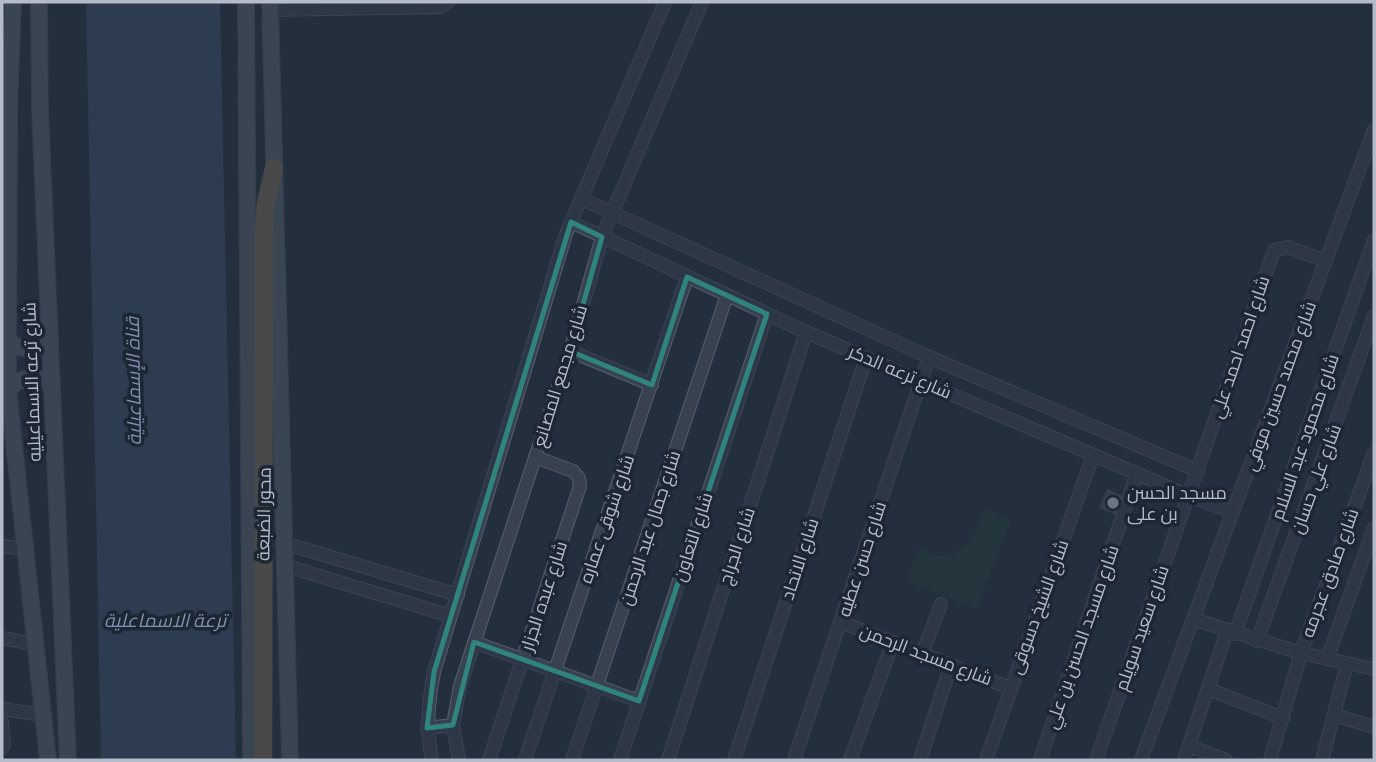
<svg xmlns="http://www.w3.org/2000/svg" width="1376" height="762" viewBox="0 0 1376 762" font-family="'PT Sans Narrow',Cairo,sans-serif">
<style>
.green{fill:#263c3f}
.water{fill:#394c67}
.building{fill:#455162}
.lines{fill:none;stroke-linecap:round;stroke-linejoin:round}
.minor-casing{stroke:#565f6c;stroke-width:14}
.major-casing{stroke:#414a57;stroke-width:18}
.highway-casing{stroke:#434c59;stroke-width:19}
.minor{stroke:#38414e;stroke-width:12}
.major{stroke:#56606e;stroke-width:16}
.highway{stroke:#746855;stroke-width:18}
.marked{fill:none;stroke:#308480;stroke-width:5;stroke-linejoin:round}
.worship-dot{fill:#6b7280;stroke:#1d2633;stroke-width:2.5}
.labels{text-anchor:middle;stroke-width:7;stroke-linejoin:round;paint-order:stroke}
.street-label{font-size:18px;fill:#b4bcc9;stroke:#1d2633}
.poi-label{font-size:18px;fill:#b4bcc9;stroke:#1d2633;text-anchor:start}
.water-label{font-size:19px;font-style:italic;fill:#7c92b1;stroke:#1d2633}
</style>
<rect width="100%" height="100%" fill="#242f3e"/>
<!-- green -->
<path class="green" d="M986,508L1011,520L976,609L907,581L919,547C925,550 934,556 941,556C968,556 977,528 986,508Z"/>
<!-- water -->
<polygon class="water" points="86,2 220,2 236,760 101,760"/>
<!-- building -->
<polygon class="building" points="1107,489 1126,497 1119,516 1099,508"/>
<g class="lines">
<!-- minor casing -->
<g class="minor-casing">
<g id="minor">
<polyline points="270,10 441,7 448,2"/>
<polyline points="582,199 929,357 1198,471"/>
<polyline points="571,222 806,332 1189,496 1233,512"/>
<polyline points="570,351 652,385"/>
<polyline points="284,543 458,595"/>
<polyline points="2,546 24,549"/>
<polyline points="283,565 451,616"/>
<polyline points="1193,619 1301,653 1374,669"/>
<polyline points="841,622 1010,688"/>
<polyline points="1235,634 1374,240"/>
<polyline points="2,638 34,644"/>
<polyline points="1257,641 1374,316"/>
<polyline points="474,642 639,701"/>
<polyline points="922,654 941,604"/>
<polyline points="1327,659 1374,528"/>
<polyline points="1208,689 1283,718"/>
<polyline points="2,709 44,715"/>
<polyline points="1334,715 1374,727"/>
<polyline points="2,722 4,745 2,748"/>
<polyline points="427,728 453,725"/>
<polyline points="1189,746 1226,760"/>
<path d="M432,760C426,730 428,703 434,672L566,234L665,2"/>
<polyline points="459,760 453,725 460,686 570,351 602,237 702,2"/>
<polyline points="489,760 580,486 579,478 573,471 535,457"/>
<polyline points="525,760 687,277"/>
<polyline points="572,760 727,295"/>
<polyline points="620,760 767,314"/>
<polyline points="668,760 806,332"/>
<polyline points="734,760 866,358"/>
<polyline points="794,760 929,357"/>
<polyline points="850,760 893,642"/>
<polyline points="920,760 951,665"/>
<polyline points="986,760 1093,455"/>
<polyline points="1040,760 1137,473"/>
<polyline points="1096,760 1272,256 1275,250 1288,247 1326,261"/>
<polyline points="1141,760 1374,130"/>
<polyline points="1184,760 1227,631"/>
<polyline points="1270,760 1301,653 1374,453"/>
<polyline points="1322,760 1347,664"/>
</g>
</g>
<!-- major casing -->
<g class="major-casing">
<g id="major">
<polyline points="13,2 9,112 8,389 48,760"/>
<polyline points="39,2 40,111 68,760"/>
<polyline points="246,2 251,760"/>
<polyline points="270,2 290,760"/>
<path d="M6,339C20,351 35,352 50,341"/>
<path d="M8,389C21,376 36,375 52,385"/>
</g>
</g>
<!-- highway casing -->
<g class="highway-casing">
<polyline id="highway" points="263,760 264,227 266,203 274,168"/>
</g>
<!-- minor -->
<use href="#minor" class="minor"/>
<!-- major -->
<use href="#major" class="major"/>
<!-- highway -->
<use href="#highway" class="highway"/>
</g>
<!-- marked area -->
<path d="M0 0H1376V762H0ZM571,222L602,237L570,351L652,385L687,277L767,314L639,701L474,642L453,725L427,728L434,672Z" fill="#242f3e" fill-opacity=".55" fill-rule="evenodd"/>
<path class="marked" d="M571,222L602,237L570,351L652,385L687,277L767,314L639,701L474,642L453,725L427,728L434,672Z"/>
<!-- markers -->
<circle class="worship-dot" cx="1113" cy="503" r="7"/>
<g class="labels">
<!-- street labels -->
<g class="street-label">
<text transform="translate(1240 347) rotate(-71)" y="6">شارع احمد احمد علي</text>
<text transform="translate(900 372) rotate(23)" y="6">شارع ترعه الدكر</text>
<text transform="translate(560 376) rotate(-73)" y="6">شارع مجمع المصانع</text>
<text transform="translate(32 382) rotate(-92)" y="6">شارع ترعه الاسماعيليه</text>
<text transform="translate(1280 386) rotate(-70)" y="6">شارع محمد حسين موفي</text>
<text transform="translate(1305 437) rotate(-71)" y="6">شارع محمود عبد السلام</text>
<text transform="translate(1316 479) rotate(-70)" y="6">شارع علي حسان</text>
<text transform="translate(264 514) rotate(-89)" y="6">محور الضبعة</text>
<text transform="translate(607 519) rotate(-71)" y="6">شارع شوقى عماره</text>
<text transform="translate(650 528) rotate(-72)" y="6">شارع جمال عبد الرحمن</text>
<text transform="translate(693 537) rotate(-72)" y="6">شارع التعاون</text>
<text transform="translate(737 546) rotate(-72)" y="6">شارع الجراج</text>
<text transform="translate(800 559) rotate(-72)" y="6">شارع الاتحاد</text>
<text transform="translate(862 559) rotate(-72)" y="6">شارع حسن عطيه</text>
<text transform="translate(1330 573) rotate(-70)" y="6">شارع صادق عجرمه</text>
<text transform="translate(544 596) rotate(-72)" y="6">شارع عبده الجزار</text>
<text transform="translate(1039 607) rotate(-70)" y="6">شارع الشيخ دسوقى</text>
<text transform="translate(1142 628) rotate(-71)" y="6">شارع سعيد سويلم</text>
<text transform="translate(1082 637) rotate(-71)" y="6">شارع مسجد الحسن بن علي</text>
<text transform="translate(926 655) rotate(21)" y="6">شارع مسجد الرحمن</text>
</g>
<!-- poi labels -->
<g class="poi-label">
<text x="1127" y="499">مسجد الحسن<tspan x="1127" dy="21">بن على</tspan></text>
</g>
<!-- water labels -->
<g class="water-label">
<text transform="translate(133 381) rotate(-91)" y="7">قناة الإسماعيلية</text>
<text x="165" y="627">ترعة الاسماعلية</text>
</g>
</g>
<!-- border -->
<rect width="1376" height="762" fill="none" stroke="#b4bcc9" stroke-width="7"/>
</svg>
